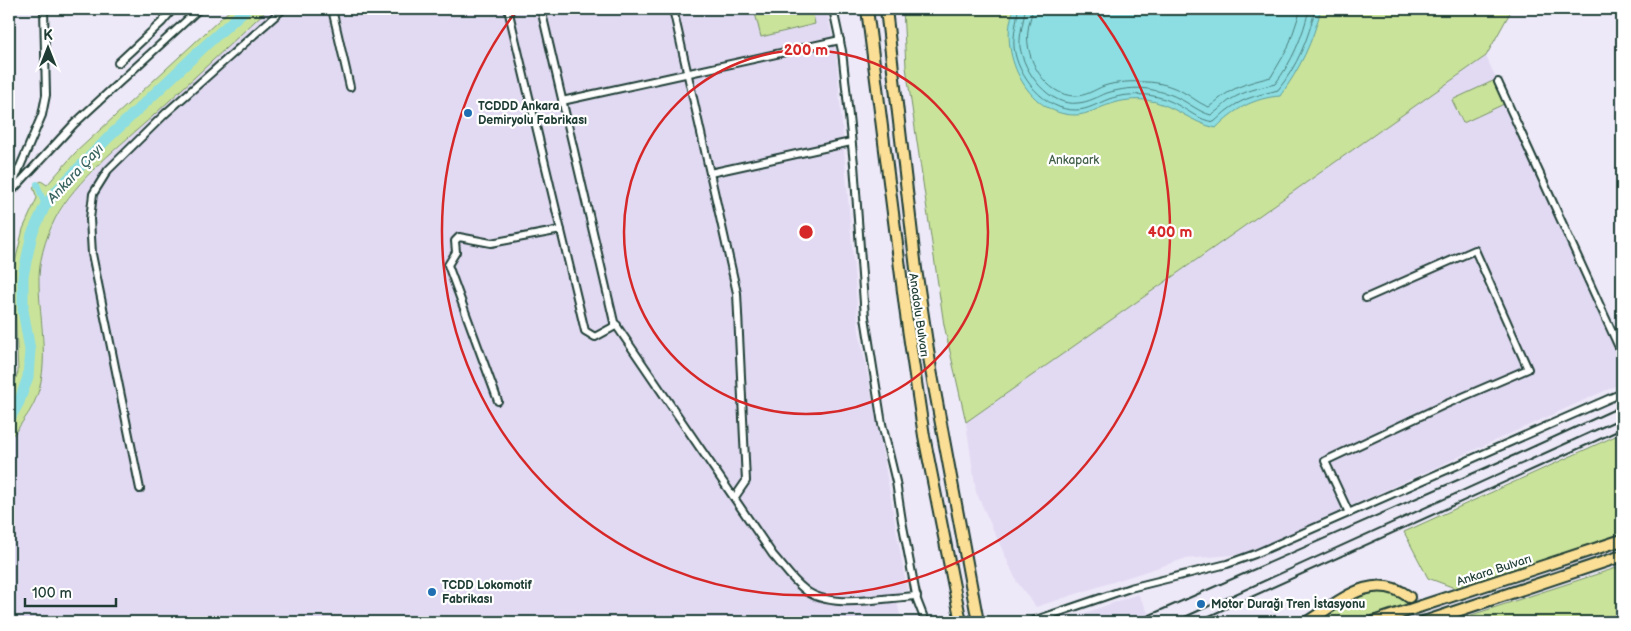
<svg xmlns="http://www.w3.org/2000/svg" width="1631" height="631" viewBox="0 0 1631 631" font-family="'Balsamiq Sans',sans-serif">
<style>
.built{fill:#e2daf3}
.green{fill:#cae39a;stroke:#749067}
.water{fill:#8cdee3;stroke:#609e9d}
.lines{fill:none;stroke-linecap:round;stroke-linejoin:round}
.shore{stroke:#4b7d7a;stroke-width:1}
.canal{stroke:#8cdee3;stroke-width:6}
.river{stroke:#8cdee3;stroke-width:11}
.primary-tunnel{stroke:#c5c7d1;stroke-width:10;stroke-dasharray:10 5;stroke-linecap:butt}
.street-casing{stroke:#1f3d34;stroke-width:10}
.primary-casing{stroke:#1f3d34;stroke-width:14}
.street{stroke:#fff;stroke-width:6}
.primary{stroke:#fbdf96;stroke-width:10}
.rail{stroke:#1f3d34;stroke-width:2}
.ring{fill:none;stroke:#d62828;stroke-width:2.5}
.poi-dot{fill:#1f6fb2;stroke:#fff;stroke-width:2}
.labels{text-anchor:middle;stroke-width:4.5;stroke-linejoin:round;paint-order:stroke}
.poi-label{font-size:12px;font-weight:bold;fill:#1f3d34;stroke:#fff;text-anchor:start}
.park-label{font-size:12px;fill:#415e48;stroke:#fff}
.street-label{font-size:12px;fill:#1f3d34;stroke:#fff}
.water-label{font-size:14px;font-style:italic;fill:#3a6560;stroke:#fff}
.centre{fill:#d62828;stroke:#fff;stroke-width:2.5}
.ring-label{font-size:15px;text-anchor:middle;font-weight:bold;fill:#d62828;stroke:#fff;stroke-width:4.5;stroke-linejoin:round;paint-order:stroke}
</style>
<rect width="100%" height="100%" fill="#eee9f8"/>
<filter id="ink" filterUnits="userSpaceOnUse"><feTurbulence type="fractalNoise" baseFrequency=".02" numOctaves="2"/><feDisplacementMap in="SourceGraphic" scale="10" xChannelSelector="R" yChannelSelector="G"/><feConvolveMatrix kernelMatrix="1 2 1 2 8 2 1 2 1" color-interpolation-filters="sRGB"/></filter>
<g filter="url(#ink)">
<!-- built -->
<g class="built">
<polygon points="268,9 826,9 836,52 859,331 880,437 907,590 897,593 896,597 900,615 911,622 9,622 9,438 30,413 38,396 42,375 44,341 39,285 40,265 44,247 55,220 74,191 106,158"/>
<polygon points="1486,56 1622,366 1622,383 1245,554 1184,559 1036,607 1017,582 976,492 966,422"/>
<polygon points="1138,594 1149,614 1131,622 1060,622"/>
</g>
<!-- green -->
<g class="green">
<path d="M231,9H268C230,44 192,80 154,115C121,145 75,180 55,219C45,239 38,263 39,285C40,332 55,380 23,421C19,427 15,434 9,438V397L18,372L14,281L15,262L23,229L37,198L33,187L41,181L47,185L75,153Z"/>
<polygon points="754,9 812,9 815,24 761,37"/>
<polygon points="903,9 1512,9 1486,56 966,422 944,325 906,67"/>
<polygon points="1493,81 1504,104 1463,123 1452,100"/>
<polygon points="1622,433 1622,533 1460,590 1428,578 1404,532"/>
<polygon points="1622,566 1622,622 1450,622"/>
<polygon points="1379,589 1396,592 1408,605 1354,622 1315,622 1361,593"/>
</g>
<!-- water -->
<path class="water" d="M1014,9H1321C1313,41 1300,69 1280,96C1254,98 1234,109 1216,128C1191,123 1172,103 1146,100C1134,99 1122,100 1111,104C1099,107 1088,115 1075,115C1026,115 997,50 1014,9Z"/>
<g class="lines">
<!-- shore -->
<g class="shore">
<path d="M1018,9C1017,22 1013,33 1014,47C1017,76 1045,111 1076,110C1088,110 1098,103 1109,99C1120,95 1134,94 1147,95C1156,96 1167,99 1176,104C1189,111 1199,120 1214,122C1219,118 1223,113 1229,109C1245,97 1260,95 1278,90C1297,66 1309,38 1315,9"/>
<path d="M1025,9C1024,22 1019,33 1020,47C1024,72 1049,107 1078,103C1089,102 1097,97 1107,93C1120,89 1135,87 1148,89C1158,91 1169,93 1178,98C1189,103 1199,112 1211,115C1218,111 1223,105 1230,100C1244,91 1259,88 1275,84C1292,62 1303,36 1309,9"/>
<path d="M1032,9C1032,17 1028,24 1028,31C1024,58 1046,96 1075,96C1086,96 1094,90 1104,86C1117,82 1132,81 1146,82C1158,82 1172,86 1183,92C1192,97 1200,104 1209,107C1216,102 1222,96 1229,92C1242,84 1256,81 1271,77L1288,48L1301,9"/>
</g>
<!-- canal -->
<polyline class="canal" points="37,184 45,206"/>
<!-- river -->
<polyline class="river" points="9,420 19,402 28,377 30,350 23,310 23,276 32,234 45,206 59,188 110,136 207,44 246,9"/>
<!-- primary-tunnel -->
<polyline class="primary-tunnel" points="1409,597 1418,607 1421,622"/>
<!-- street casing -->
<g class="street-casing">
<g id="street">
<polyline points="332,9 350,87"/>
<polyline points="508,9 585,331 595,337 617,325"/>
<path d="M541,9L614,322L773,555C783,566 792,580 804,589C829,611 885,597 917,596"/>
<polyline points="673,9 737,293 746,481 735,497"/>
<polyline points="833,9 842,51 847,97 854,164 865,317 882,424 896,482 902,521 917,600 924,618 927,622"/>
<polyline points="118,63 162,22 173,9"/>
<polyline points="1498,82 1622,354"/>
<polyline points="562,101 840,40"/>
<polyline points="710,173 851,142"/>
<polyline points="11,188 42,115 46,95 44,9"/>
<polyline points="9,194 74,124 199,9"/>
<polyline points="498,401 448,265 456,252 455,241 459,237 491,243 561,230"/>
<polyline points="140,489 92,254 90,219 93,194 108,170 166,113 283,9"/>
<polyline points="1349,513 1325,461 1444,405 1528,369 1475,250 1366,298"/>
<polyline points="1030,622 1130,588 1227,564 1255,554 1622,393"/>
</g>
</g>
<!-- primary casing -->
<g class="primary-casing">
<g id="primary">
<polyline points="867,9 906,315 924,436 961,622"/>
<polyline points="886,9 916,269 931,370 978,622"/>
<path d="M1307,622C1338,603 1373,569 1409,597"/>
<polyline points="1373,622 1622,540"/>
<polyline points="1424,622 1622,556"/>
</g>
</g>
<!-- street -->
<use href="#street" class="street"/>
<!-- primary -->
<use href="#primary" class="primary"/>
<!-- rail -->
<g class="rail">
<polyline points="9,249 13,232"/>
<polyline points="1134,622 1517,454 1622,406"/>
<polyline points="1174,622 1622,418"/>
<polyline points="1196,622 1622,429"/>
</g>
</g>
</g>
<!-- distance rings -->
<g class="ring">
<circle cx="806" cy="232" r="182"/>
<path d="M1095 10A364 364 0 1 1 517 10"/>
</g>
<!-- markers -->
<g class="poi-dot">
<circle cx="468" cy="113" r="5"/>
<circle cx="432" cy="592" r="5"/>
<circle cx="1201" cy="604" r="5"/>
</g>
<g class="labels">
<!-- poi labels -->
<g class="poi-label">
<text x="478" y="110">TCDDD Ankara<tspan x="478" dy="14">Demiryolu Fabrikası</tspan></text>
<text x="442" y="589">TCDD Lokomotif<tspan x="442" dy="14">Fabrikası</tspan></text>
<text x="1211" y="608">Motor Durağı Tren İstasyonu</text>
</g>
<!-- park labels -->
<g class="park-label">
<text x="1074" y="164">Ankapark</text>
</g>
<!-- street labels -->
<g class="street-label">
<text transform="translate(919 315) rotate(82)" y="4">Anadolu Bulvarı</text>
<text transform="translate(1494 570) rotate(-18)" y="4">Ankara Bulvarı</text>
</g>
<!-- water labels -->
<g class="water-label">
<text transform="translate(75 173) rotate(-47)" y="5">Ankara Çayı</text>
</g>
</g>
<circle cx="806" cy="232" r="8" class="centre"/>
<g class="ring-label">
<text x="806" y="55">200 m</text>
<text x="1170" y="237">400 m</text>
</g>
<!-- margin -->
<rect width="1631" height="631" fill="none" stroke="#fff" stroke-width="30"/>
<rect x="15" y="15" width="1601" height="601" fill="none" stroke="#1f3d34" stroke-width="2" filter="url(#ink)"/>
<!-- north arrow -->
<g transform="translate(48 48)" stroke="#ffffff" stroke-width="4" paint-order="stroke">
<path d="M0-4L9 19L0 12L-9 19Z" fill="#1f3d34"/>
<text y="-8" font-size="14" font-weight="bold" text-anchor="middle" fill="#1f3d34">K</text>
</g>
<!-- scale -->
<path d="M25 598v8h91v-8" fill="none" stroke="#1f3d34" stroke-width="2.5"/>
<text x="32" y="598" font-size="15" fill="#1f3d34" stroke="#ffffff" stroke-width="4" paint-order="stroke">100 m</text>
</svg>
